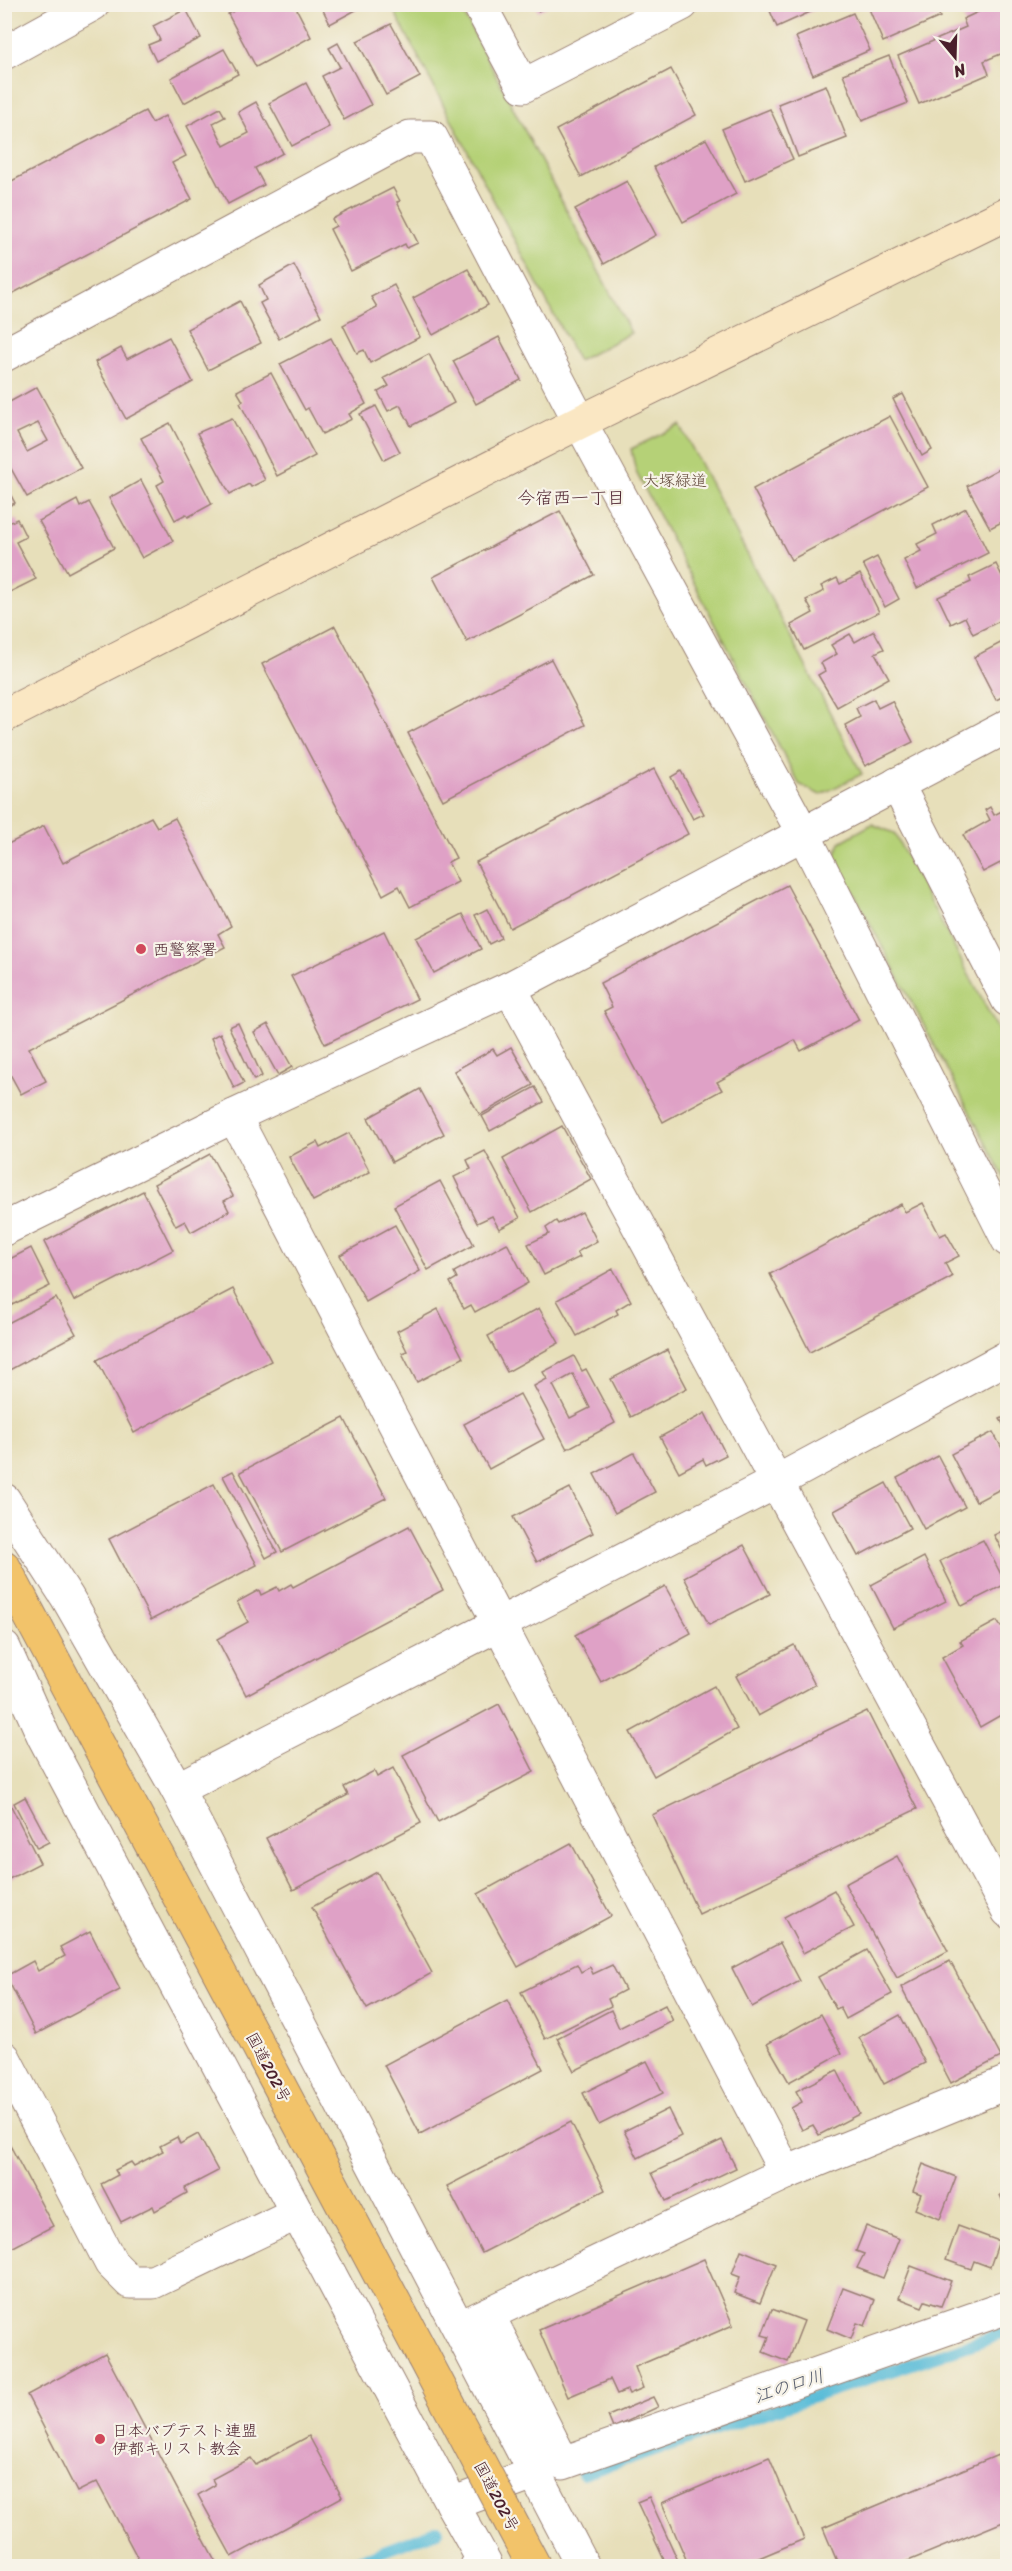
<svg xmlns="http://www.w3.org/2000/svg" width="1012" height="2571" viewBox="0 0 1012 2571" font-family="Sriracha,'Klee One',sans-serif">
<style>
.green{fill:#b5d177;stroke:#807851;stroke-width:1.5}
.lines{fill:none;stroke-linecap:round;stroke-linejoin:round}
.stream{stroke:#59bcd8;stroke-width:12}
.building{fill:#dfa1c6;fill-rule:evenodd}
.street-casing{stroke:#987f72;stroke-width:35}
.secondary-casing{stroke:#987f72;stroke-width:35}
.highway-casing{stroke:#987f72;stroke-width:35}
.street{stroke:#fff;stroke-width:33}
.secondary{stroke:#fae7c3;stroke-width:33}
.highway{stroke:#f2c36a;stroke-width:33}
.highway-bridge-casing{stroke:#987f72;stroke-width:35;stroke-linecap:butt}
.highway-bridge{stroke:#f2c36a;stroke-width:33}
.poi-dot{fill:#d1495b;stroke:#f7f3e8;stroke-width:2}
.labels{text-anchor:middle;stroke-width:4.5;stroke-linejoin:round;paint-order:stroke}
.park-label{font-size:16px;fill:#654c3e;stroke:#f7f3e8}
.poi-label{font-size:16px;fill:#4a1f2b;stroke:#f7f3e8;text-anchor:start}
.street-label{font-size:16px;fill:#4a1f2b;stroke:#f7f3e8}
.neighbourhood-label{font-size:18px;fill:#4a1f2b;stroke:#f7f3e8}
.water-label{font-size:18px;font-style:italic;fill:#4f5668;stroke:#f7f3e8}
</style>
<rect width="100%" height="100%" fill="#f7f3e8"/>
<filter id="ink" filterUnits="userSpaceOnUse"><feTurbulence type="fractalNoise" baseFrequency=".0167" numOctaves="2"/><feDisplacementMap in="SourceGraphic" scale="12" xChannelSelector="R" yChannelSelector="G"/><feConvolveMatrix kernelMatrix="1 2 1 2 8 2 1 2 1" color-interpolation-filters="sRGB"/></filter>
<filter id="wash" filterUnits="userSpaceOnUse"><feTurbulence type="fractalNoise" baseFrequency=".008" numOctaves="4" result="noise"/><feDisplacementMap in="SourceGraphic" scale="24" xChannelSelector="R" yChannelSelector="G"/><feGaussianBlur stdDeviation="1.35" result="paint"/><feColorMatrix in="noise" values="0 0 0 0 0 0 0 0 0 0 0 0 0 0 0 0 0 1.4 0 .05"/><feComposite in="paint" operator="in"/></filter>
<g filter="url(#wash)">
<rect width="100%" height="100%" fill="#e7dfba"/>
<!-- green -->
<g class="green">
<polygon points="391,5 459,5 631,333 578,361"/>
<polygon points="680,425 862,774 820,795 799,784 636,472 631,449"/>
<polygon points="872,824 894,833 1007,1047 1007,1183 835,857 840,842"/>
</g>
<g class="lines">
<!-- stream -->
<g class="stream">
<polyline points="582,2474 1008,2332"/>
<polyline points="343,2566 437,2531"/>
</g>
</g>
<g id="blocks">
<!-- building -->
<g class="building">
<polygon points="247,4 294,4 311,37 256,67 228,14"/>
<polygon points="320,4 367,4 330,24"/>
<polygon points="767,4 828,4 777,27"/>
<polygon points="867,4 935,4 940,17 883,42"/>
<polygon points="954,4 972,4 956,11"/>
<polygon points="995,4 1008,4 1008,51 984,61 989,74 919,104 898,56 966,27 963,19"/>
<polygon points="535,5 550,5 538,11"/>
<polygon points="186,9 201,38 156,61 148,45 160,40 153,26"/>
<polygon points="853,13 870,50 813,75 796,37"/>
<polygon points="391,24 420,77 386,95 357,41"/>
<polygon points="338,43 371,105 344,120 322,76 340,67 329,48"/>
<polygon points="224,49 238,74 184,103 171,78"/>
<polygon points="889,56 908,103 862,121 843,74"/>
<polygon points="671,69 696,115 581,177 556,130"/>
<polygon points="306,83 329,127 292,146 269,103"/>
<polygon points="826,85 847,138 798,157 778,104"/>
<polygon points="256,102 283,153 255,168 264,185 228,204 187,126 220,108 225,117 213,123 224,146 249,133 238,112"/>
<polygon points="770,109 793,159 745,181 722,129"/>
<polygon points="145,111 152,123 165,116 186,156 172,163 192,199 4,298 4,185"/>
<polygon points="706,139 736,194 683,222 654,167"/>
<polygon points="627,181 656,235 604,264 575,209"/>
<polygon points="393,188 400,201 397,202 418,243 407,248 405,244 351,271 330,229 336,226 332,219"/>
<polygon points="294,265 321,316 279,339 260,303 266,300 259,285"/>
<polygon points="468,269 488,305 433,335 413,298"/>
<polygon points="394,285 420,337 370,363 364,350 357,353 343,325 377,307 371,297"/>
<polygon points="240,301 261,343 208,370 187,329"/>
<polygon points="169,337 193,382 126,419 95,362 121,348 127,359"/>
<polygon points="499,337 521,380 476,404 453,361"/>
<polygon points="331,338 366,404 349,414 352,419 322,434 308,408 305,410 280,364"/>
<polygon points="429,354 454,403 411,426 400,405 388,411 378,392 389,386 384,378"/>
<polygon points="271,373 315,456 277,476 240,403 243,401 237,391"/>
<path d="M37,387L81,468L27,497L4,456V405ZM38,423L48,441L27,452L17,433Z"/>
<polygon points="903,394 932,450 922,456 893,399"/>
<polygon points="376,406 400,452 384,460 360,414"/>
<polygon points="890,416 928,487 791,560 753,489"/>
<polygon points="232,418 265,480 251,487 249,484 230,494 197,433"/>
<polygon points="170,423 212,504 188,517 186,514 175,520 157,485 164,481 141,438"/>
<polygon points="1000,468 1001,472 1008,468 1008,519 990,528 967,486"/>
<polygon points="141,480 173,541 142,558 109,498"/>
<polygon points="4,483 15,503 4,508"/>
<polygon points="77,500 80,507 89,502 114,548 68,573 39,521"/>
<polygon points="966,508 988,553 917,588 904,560 921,551 917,544 937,534 933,525"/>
<polygon points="560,511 594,575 467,642 433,577"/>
<polygon points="17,519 26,537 16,542 36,579 4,595 4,525"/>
<polygon points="877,557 899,599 885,607 863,564"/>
<polygon points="996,564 1008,588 1008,617 973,634 965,617 951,624 938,597 971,582 969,577"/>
<polygon points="860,574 879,612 804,650 791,625 813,613 806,600 824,591 821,586 837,578 840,584"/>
<polygon points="335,626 456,858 448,862 458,882 410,907 399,886 383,895 262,664"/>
<polygon points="874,631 884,649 875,653 889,678 837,707 818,675 825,671 821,663 837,654 831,645 850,634 855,642"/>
<polygon points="1008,639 1008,694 996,700 974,657"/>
<polygon points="551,659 585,725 443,800 408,733"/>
<polygon points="874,699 878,708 892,701 913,742 865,766 845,725 860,717 856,708"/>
<polygon points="654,769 688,834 510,928 476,862"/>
<polygon points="681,771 704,814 693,819 671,777"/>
<polygon points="990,807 994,815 1008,808 1008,859 983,872 963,835 990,820 985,810"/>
<polygon points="151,817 157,827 175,818 231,926 218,934 225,947 29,1048 46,1081 21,1094 4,1063 4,846 44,826 63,863"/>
<polygon points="787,885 859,1020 801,1051 795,1040 717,1082 722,1090 663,1122 604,1011 612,1007 600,983"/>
<polygon points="487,909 501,938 489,944 475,915"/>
<polygon points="463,914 481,949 434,973 416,938"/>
<polygon points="384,931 417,999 325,1044 291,976"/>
<polygon points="238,1023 262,1076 254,1080 229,1027"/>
<polygon points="268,1024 292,1067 278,1075 254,1032"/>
<polygon points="220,1033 244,1083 234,1088 211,1038"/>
<polygon points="511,1047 533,1085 480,1115 454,1071 493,1049 497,1055"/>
<polygon points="535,1087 544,1102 490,1131 482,1116"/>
<polygon points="420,1089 444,1134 392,1162 368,1118"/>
<polygon points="562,1126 591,1179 532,1212 503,1159"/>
<polygon points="349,1133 370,1172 313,1201 289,1157 317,1142 320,1148"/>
<polygon points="485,1151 520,1218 499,1229 492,1216 477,1223 454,1177 471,1169 467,1160"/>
<polygon points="210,1154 233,1196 224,1201 229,1211 191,1232 185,1221 176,1226 154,1184"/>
<polygon points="440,1181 474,1245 428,1270 394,1206"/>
<polygon points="143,1191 173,1250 74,1301 44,1242"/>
<polygon points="923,1203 940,1236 946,1233 959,1256 945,1263 952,1277 810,1352 770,1274 901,1204 905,1212"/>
<polygon points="582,1212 597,1241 577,1252 580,1257 544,1275 528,1244 549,1234 546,1228 556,1221 558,1224"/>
<polygon points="395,1225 420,1271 366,1302 340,1255"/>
<polygon points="507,1243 528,1283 475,1312 471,1305 464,1309 450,1282 457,1278 454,1272"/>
<polygon points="31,1248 50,1286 4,1309 4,1262"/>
<polygon points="613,1269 631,1301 616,1310 618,1314 577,1336 557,1300"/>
<polygon points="233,1289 271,1361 134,1433 97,1360"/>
<polygon points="56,1298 76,1334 4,1373 4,1325"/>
<polygon points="539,1308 559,1343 507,1372 488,1336"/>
<polygon points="438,1309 463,1358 417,1382 402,1353 407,1351 397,1331"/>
<polygon points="667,1350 687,1388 631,1417 611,1379"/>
<path d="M574,1356L582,1371L586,1369L615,1423L567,1449L534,1386L547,1379L543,1372ZM573,1374L590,1408L570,1418L553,1385Z"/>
<polygon points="520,1394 544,1439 489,1469 464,1424"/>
<polygon points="705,1413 726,1455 706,1465 703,1459 679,1472 660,1437"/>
<polygon points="1008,1415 1008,1432 1000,1419"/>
<polygon points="344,1418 386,1498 282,1552 240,1472"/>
<polygon points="993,1432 1008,1459 1008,1485 976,1502 951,1454"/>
<polygon points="634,1453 655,1492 615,1513 594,1474"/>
<polygon points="938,1456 965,1507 924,1529 897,1478"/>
<polygon points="233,1471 277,1552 266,1558 223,1476"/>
<polygon points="886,1483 910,1528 858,1556 834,1511"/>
<polygon points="214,1484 257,1565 151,1620 109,1539"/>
<polygon points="570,1488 593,1533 537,1562 513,1517"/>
<polygon points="409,1526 443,1590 246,1695 217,1639 248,1622 237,1602 259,1590 261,1595 277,1587 279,1591 291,1584 293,1587"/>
<polygon points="1008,1528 1008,1561 994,1535"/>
<polygon points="983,1540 1006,1584 962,1606 940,1561"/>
<polygon points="744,1545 770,1594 709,1625 684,1577"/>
<polygon points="924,1557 946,1601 893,1628 871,1585"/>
<polygon points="665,1586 691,1633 601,1682 575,1635"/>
<polygon points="997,1621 1001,1627 1008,1623 1008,1711 980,1727 942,1657 963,1645 960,1641"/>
<polygon points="794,1645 815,1685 758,1716 736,1676"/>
<polygon points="714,1686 737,1729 654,1776 630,1732"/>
<polygon points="499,1704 534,1772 438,1822 403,1755"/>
<polygon points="867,1711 917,1809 699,1914 652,1815"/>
<polygon points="393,1768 421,1823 293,1890 266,1838 348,1795 344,1787 374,1771 377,1777"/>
<polygon points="25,1797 49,1842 37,1848 14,1803"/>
<polygon points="9,1802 40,1863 9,1879 4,1869 4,1804"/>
<polygon points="571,1843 611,1916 518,1967 478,1894"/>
<polygon points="897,1856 948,1951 897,1978 845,1884"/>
<polygon points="377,1872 432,1973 367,2009 312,1907"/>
<polygon points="834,1890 854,1927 803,1953 784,1917"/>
<polygon points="90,1931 120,1990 36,2034 6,1976 33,1961 38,1971 65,1956 60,1947"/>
<polygon points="780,1943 800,1981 752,2007 732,1968"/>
<polygon points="867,1950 892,1994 846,2019 840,2007 836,2009 818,1977"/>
<polygon points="950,1961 1001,2057 951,2083 901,1987"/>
<polygon points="577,1964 581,1972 590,1967 593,1974 612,1965 625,1990 608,1999 611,2006 545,2039 521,1992"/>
<polygon points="507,2000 543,2069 420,2134 384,2065"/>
<polygon points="665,2005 673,2021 574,2071 557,2038 611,2010 619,2028"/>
<polygon points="821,2014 842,2053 789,2082 767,2044"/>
<polygon points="900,2015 925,2063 884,2084 859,2037"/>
<polygon points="647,2061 663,2093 599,2125 583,2093"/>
<polygon points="837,2070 859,2114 819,2135 813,2125 802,2130 791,2108 802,2102 796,2091"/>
<polygon points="668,2109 681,2136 638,2158 624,2131"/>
<polygon points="571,2122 605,2190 482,2253 447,2186"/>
<polygon points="4,2134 53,2226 4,2252"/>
<polygon points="198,2134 218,2171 185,2188 187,2193 155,2211 153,2206 121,2222 101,2184 118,2175 115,2170 131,2162 134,2166 163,2151 160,2146 177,2137 180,2144"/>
<polygon points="722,2140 736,2168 666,2201 652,2173"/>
<polygon points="923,2164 956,2177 940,2219 915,2209 921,2194 913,2191"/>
<polygon points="1008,2192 1008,2213 1000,2195"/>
<polygon points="866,2226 899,2239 883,2278 857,2268 864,2254 856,2251"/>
<polygon points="958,2226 999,2241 990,2267 974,2261 971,2269 946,2260"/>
<polygon points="741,2250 776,2264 760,2303 734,2293 740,2277 732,2274"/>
<polygon points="704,2259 733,2325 635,2367 643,2388 629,2394 627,2390 617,2394 610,2379 568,2397 539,2330"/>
<polygon points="911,2266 951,2281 941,2306 925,2301 922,2307 899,2298"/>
<polygon points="843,2288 875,2300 865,2326 857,2323 851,2339 827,2329"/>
<polygon points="772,2309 804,2321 788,2362 763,2352 769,2337 762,2335"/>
<polygon points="105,2353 218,2566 142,2566 97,2482 77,2492 27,2395"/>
<polygon points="653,2397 658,2407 613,2428 608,2416"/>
<polygon points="309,2436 342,2497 232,2557 198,2495 215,2485 212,2479 251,2458 256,2465"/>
<polygon points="998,2455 1008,2478 1008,2520 896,2566 839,2566 823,2528"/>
<polygon points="769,2457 804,2539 740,2566 689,2566 662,2503"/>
<polygon points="649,2497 680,2565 676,2566 667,2566 637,2502"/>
</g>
</g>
</g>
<g filter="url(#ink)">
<use href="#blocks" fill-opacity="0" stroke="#987f72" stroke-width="1.5"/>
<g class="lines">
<!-- street casing -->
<g class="street-casing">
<g id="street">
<polyline points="479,4 523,86 682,4"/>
<polyline points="4,53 93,4"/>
<polyline points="4,355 410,137 431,137 580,422 803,833 1008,1240"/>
<polyline points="897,784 1008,1000"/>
<polyline points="510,988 1008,1911"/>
<polyline points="234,1116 786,2173"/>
<polyline points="4,1229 234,1116 510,988 1008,726"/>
<polyline points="4,1500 67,1597 177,1789 583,2566"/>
<polyline points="4,1648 44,1737 452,2504 485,2563 477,2566"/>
<polyline points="177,1789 778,1481 1008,1357"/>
<polyline points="4,2058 111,2263 130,2282 153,2282 297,2213"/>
<polyline points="488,2315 563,2463 1008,2307"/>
<polyline points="467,2324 786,2173 1008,2082"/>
<polyline points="452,2504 533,2474"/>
</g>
</g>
<!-- secondary casing -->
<g class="secondary-casing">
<polyline id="secondary" points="4,716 580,422 1008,213"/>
</g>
<!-- highway casing -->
<g class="highway-casing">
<polyline id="highway" points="4,1567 423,2356"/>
</g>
<!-- street -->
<use href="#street" class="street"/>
<!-- secondary -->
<use href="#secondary" class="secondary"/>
<!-- highway -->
<use href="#highway" class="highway"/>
<!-- highway-bridge casing -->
<g class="highway-bridge-casing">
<polyline id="highway-bridge" points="423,2356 534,2566"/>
</g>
<!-- highway-bridge -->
<use href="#highway-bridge" class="highway-bridge"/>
</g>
</g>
<!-- markers -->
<g class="poi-dot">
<circle cx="141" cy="949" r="6"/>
<circle cx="100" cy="2439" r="6"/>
</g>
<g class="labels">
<!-- park labels -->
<g class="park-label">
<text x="675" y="486">大塚緑道</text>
</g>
<!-- poi labels -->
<g class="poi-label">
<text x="153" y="955">西警察署</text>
<text x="112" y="2436">日本バプテスト連盟<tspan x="112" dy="18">伊都キリスト教会</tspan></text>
</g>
<!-- street labels -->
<g class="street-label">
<text transform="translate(269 2067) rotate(62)" y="6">国道202号</text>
<text transform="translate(497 2496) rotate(62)" y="6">国道202号</text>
</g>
<!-- neighbourhood labels -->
<g class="neighbourhood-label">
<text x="571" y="504">今宿西一丁目</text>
</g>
<!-- water labels -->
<g class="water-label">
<text transform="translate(789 2386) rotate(-18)" y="6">江の口川</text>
</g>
</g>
<!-- margin -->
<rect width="1012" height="2571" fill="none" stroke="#f7f3e8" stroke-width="24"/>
<!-- north arrow -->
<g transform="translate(955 57) rotate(161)" stroke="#f7f3e8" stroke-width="4.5" paint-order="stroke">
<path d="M0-4.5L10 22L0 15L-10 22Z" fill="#4a1f2b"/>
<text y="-9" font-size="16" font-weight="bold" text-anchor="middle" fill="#4a1f2b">N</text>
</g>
</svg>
